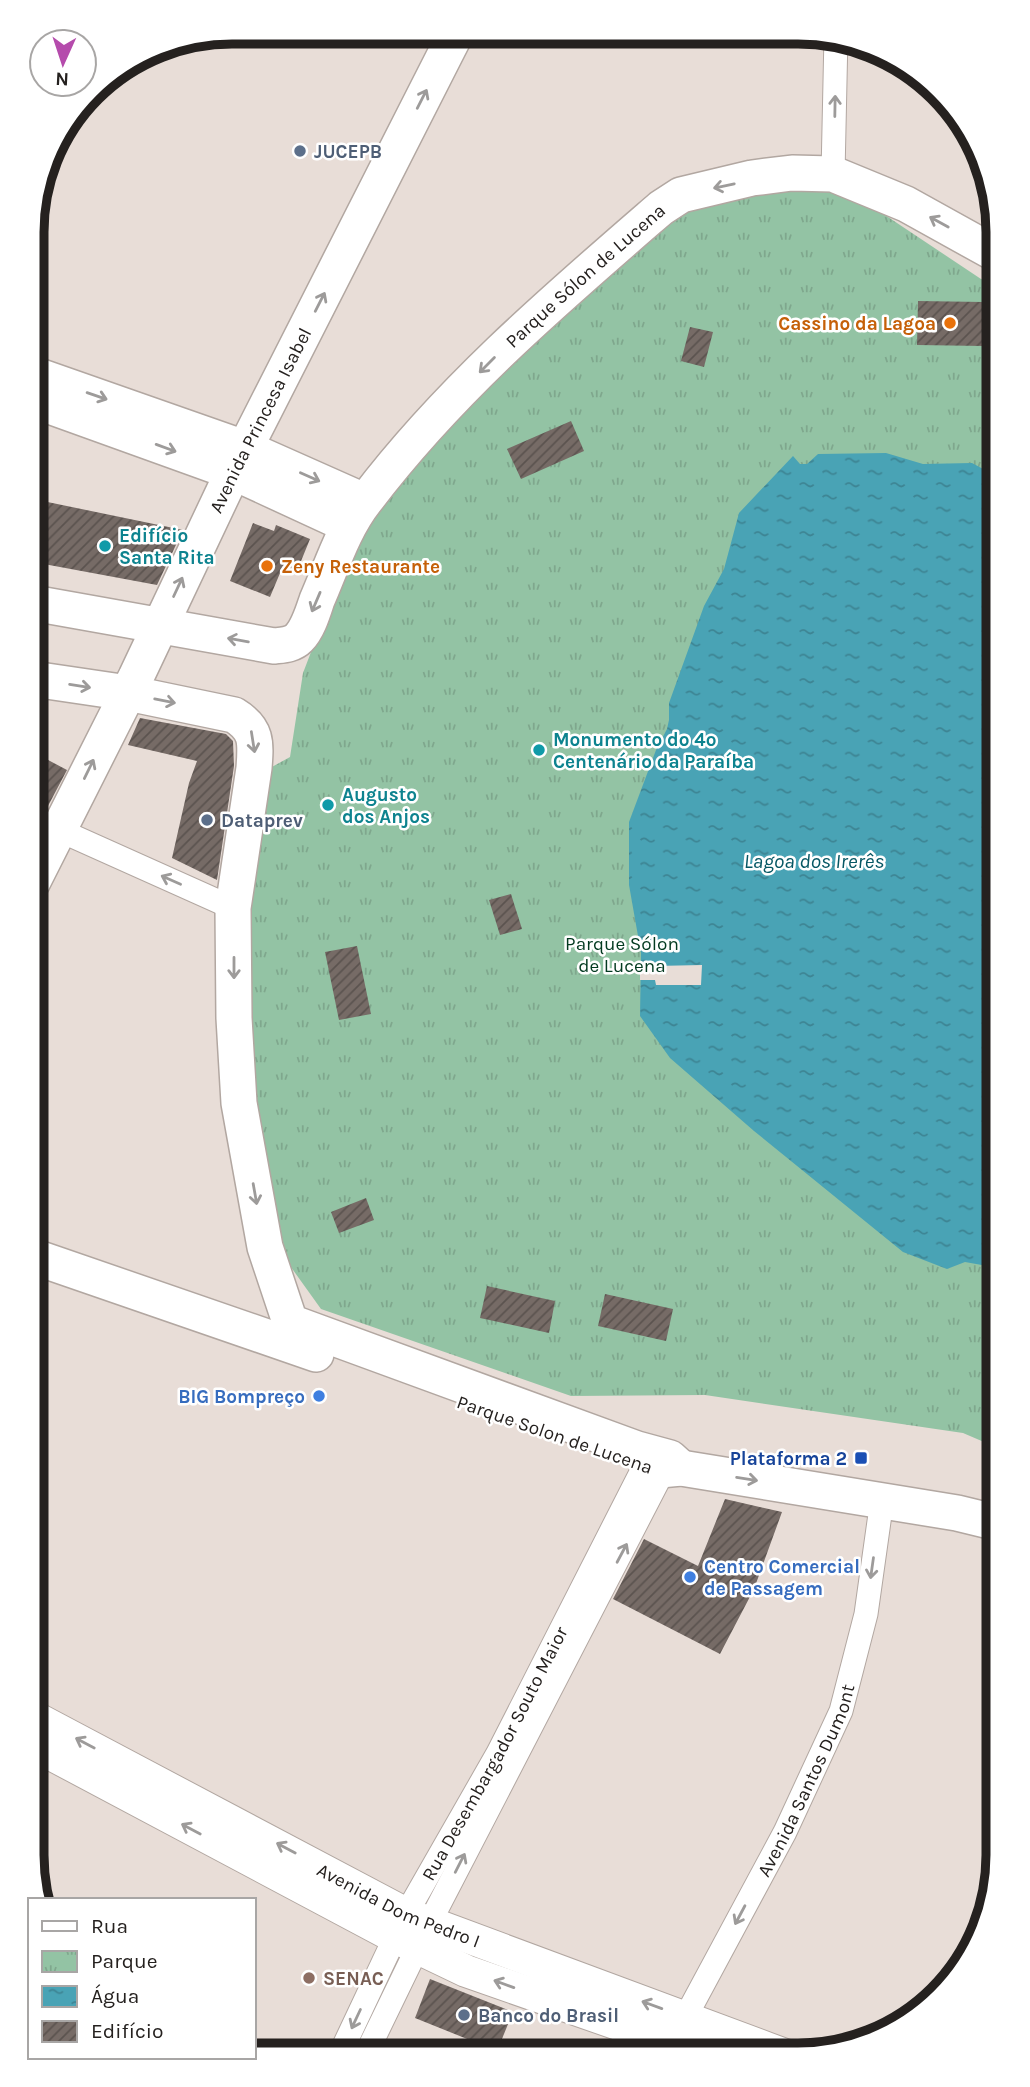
<svg xmlns="http://www.w3.org/2000/svg" width="1030" height="2087" viewBox="0 0 1030 2087" font-family="Karla,sans-serif">
<style>
.park{fill:url(#park-tufts)}
.water{fill:url(#water-ripples)}
.pier{fill:#e8ddd7}
.building{fill:url(#building-hatch)}
.lines{fill:none;stroke-linecap:round;stroke-linejoin:round}
.minor-casing{stroke:#b2a7a1;stroke-width:25}
.secondary-casing{stroke:#b2a7a1;stroke-width:34}
.primary-casing{stroke:#b2a7a1;stroke-width:38}
.minor{stroke:#fff;stroke-width:23}
.secondary{stroke:#fff;stroke-width:32}
.primary{stroke:#fff;stroke-width:35}
.oneway{stroke:#9d9b9a}
.service-dot{fill:#5c6f8a;stroke:#fff;stroke-width:2.5}
.food-dot{fill:#e8710a;stroke:#fff;stroke-width:2.5}
.culture-dot{fill:#0f9aa8;stroke:#fff;stroke-width:2.5}
.shop-dot{fill:#3f7fe0;stroke:#fff;stroke-width:2.5}
.transit-dot{fill:#1a4fb4;stroke:#fff;stroke-width:2.5}
.education-dot{fill:#8d6e63;stroke:#fff;stroke-width:2.5}
.labels{text-anchor:middle;stroke-width:5;stroke-linejoin:round;paint-order:stroke}
.service-label{font-size:19px;font-weight:bold;fill:#4e5e75;stroke:#fff;text-anchor:start}
.street-label{font-size:19px;fill:#25211f;stroke:#fff}
.food-label{font-size:19px;font-weight:bold;fill:#c56008;stroke:#fff;text-anchor:end}
.culture-label{font-size:19px;font-weight:bold;fill:#0d838f;stroke:#fff;text-anchor:start}
.park-label{font-size:19px;fill:#033a20;stroke:#fff}
.shop-label{font-size:19px;font-weight:bold;fill:#366cbe;stroke:#fff;text-anchor:end}
.transit-label{font-size:19px;font-weight:bold;fill:#164399;stroke:#fff;text-anchor:end}
.education-label{font-size:19px;font-weight:bold;fill:#785e54;stroke:#fff;text-anchor:start}
.water-label{font-size:21px;font-style:italic;fill:#065764;stroke:#fff}
.rim{fill:none;stroke:#25211f;stroke-width:9}
</style>
<defs>
<pattern id="park-tufts" width="24" height="20" patternUnits="userSpaceOnUse" patternTransform="scale(1.75)"><rect width="24" height="20" fill="#93c3a4"/><path d="M3 7l-1-3M5 7V3M7 7l1-3M15 17l-1-3M17 17v-4M19 17l1-3" fill="none" stroke="#7fa78d"/></pattern>
<pattern id="water-ripples" width="26" height="14" patternUnits="userSpaceOnUse" patternTransform="scale(1.75)"><rect width="26" height="14" fill="#49a3b5"/><path d="M2 4q2-2 4 0t4 0M15 11q2-2 4 0t4 0" fill="none" stroke="#3d8493"/></pattern>
<pattern id="building-hatch" width="6" height="6" patternUnits="userSpaceOnUse" patternTransform="scale(1.75)"><rect width="6" height="6" fill="#766b66"/><path d="M-1 1l2-2M0 6l6-6M5 7l2-2" fill="none" stroke="#5b534f"/></pattern>
</defs>
<rect width="100%" height="100%" fill="#e8ddd7"/>
<!-- park -->
<polygon class="park" points="798,181 846,189 981,279 998,285 998,1448 963,1433 705,1395 571,1396 321,1309 288,1263 250,1106 249,880 270,768 290,757 303,673 365,511 417,445 688,196"/>
<!-- water -->
<polygon class="water" points="886,453 923,464 972,463 998,477 998,1265 993,1267 965,1262 947,1269 903,1252 754,1131 670,1058 640,1016 641,953 629,885 629,822 656,750 667,729 669,720 669,703 704,606 724,569 739,513 793,456 800,464 807,464 818,454"/>
<!-- pier -->
<polygon class="pier" points="702,965 701,985 656,985 655,980 640,980 640,972 654,971 655,966"/>
<!-- building -->
<g class="building">
<polygon points="918,301 983,302 983,346 917,345"/>
<polygon points="690,327 713,332 704,367 681,361"/>
<polygon points="571,421 584,451 521,479 507,449"/>
<polygon points="33,499 183,530 157,585 33,562"/>
<polygon points="253,523 274,531 276,525 310,539 297,571 283,566 270,597 230,581"/>
<polygon points="140,718 226,734 233,741 234,766 217,880 172,858 189,783 197,761 128,745"/>
<polygon points="33,752 67,770 48,806 33,798"/>
<polygon points="511,894 522,929 500,935 489,900"/>
<polygon points="357,946 371,1014 339,1020 325,952"/>
<polygon points="366,1198 374,1220 339,1233 331,1212"/>
<polygon points="487,1286 555,1301 549,1333 480,1318"/>
<polygon points="605,1294 673,1309 666,1341 598,1326"/>
<polygon points="725,1499 782,1512 754,1589 720,1654 613,1599 644,1539 698,1566"/>
<polygon points="430,1979 513,2012 497,2051 415,2018"/>
</g>
<g class="lines">
<!-- minor casing -->
<g class="minor-casing">
<g id="minor">
<polyline points="833,174 836,35"/>
<polyline points="59,830 233,908"/>
<path id="s1" d="M678,2031L785,1832L841,1711L866,1614L882,1500"/>
<path id="s2" d="M340,2054L406,1914L498,1753L651,1453"/>
<polyline points="366,2054 429,1924 670,1458"/>
</g>
</g>
<!-- secondary casing -->
<g class="secondary-casing">
<g id="secondary">
<path id="s3" d="M32,1716L406,1914L785,2055"/>
<polyline points="32,1744 395,1937 466,1971 707,2055"/>
</g>
</g>
<!-- primary casing -->
<g class="primary-casing">
<g id="primary">
<polyline points="33,374 247,449 364,501"/>
<polyline points="33,400 233,472 348,525"/>
<path id="s4" d="M33,603L274,646C283,645 292,645 299,638C308,629 313,612 317,600C332,566 343,529 366,500C450,389 557,298 661,208L681,195L752,178L792,173L833,174L906,204L998,255"/>
<path d="M33,679L128,693L234,715C257,729 256,742 254,768L233,908L234,1018L239,1103L265,1247L290,1322L637,1449L670,1458L681,1468"/>
<path id="s5" d="M32,883L136,677L233,472L456,33"/>
<polyline points="32,1256 316,1354"/>
<polyline points="660,1470 681,1468 957,1513 998,1523"/>
</g>
</g>
<!-- minor -->
<use href="#minor" class="minor"/>
<!-- secondary -->
<use href="#secondary" class="secondary"/>
<!-- primary -->
<use href="#primary" class="primary"/>
</g>
<!-- one-way arrows -->
<defs><path id="oneway-shaft" d="M-6 0H5M1.5-3L5.5 0L1.5 3" fill="none" stroke-width="1.6" stroke-linecap="round" stroke-linejoin="round" transform="scale(1.75)"/></defs>
<g class="oneway">
<use href="#oneway-shaft" transform="translate(422 99) rotate(-63)"/>
<use href="#oneway-shaft" transform="translate(835 106) rotate(-89)"/>
<use href="#oneway-shaft" transform="translate(724 186) rotate(168)"/>
<use href="#oneway-shaft" transform="translate(939 222) rotate(-151)"/>
<use href="#oneway-shaft" transform="translate(320 302) rotate(-63)"/>
<use href="#oneway-shaft" transform="translate(487 365) rotate(135)"/>
<use href="#oneway-shaft" transform="translate(97 396) rotate(19)"/>
<use href="#oneway-shaft" transform="translate(166 448) rotate(20)"/>
<use href="#oneway-shaft" transform="translate(310 477) rotate(24)"/>
<use href="#oneway-shaft" transform="translate(178 587) rotate(-65)"/>
<use href="#oneway-shaft" transform="translate(316 602) rotate(113)"/>
<use href="#oneway-shaft" transform="translate(238 640) rotate(-170)"/>
<use href="#oneway-shaft" transform="translate(80 686) rotate(9)"/>
<use href="#oneway-shaft" transform="translate(165 701) rotate(11)"/>
<use href="#oneway-shaft" transform="translate(253 742) rotate(81)"/>
<use href="#oneway-shaft" transform="translate(89 769) rotate(-64)"/>
<use href="#oneway-shaft" transform="translate(171 880) rotate(-156)"/>
<use href="#oneway-shaft" transform="translate(234 968) rotate(90)"/>
<use href="#oneway-shaft" transform="translate(255 1194) rotate(80)"/>
<use href="#oneway-shaft" transform="translate(747 1479) rotate(9)"/>
<use href="#oneway-shaft" transform="translate(622 1553) rotate(-62)"/>
<use href="#oneway-shaft" transform="translate(872 1568) rotate(98)"/>
<use href="#oneway-shaft" transform="translate(85 1743) rotate(-152)"/>
<use href="#oneway-shaft" transform="translate(191 1829) rotate(-152)"/>
<use href="#oneway-shaft" transform="translate(286 1848) rotate(-152)"/>
<use href="#oneway-shaft" transform="translate(460 1863) rotate(-63)"/>
<use href="#oneway-shaft" transform="translate(740 1915) rotate(118)"/>
<use href="#oneway-shaft" transform="translate(504 1984) rotate(-160)"/>
<use href="#oneway-shaft" transform="translate(652 2005) rotate(-160)"/>
<use href="#oneway-shaft" transform="translate(356 2019) rotate(115)"/>
</g>
<!-- markers -->
<g class="service-dot">
<circle cx="300" cy="151" r="7"/>
<circle cx="207" cy="820" r="7"/>
<circle cx="464" cy="2015" r="7"/>
</g>
<g class="food-dot">
<circle cx="950" cy="323" r="7"/>
<circle cx="267" cy="566" r="7"/>
</g>
<g class="culture-dot">
<circle cx="105" cy="546" r="7"/>
<circle cx="539" cy="750" r="7"/>
<circle cx="328" cy="805" r="7"/>
</g>
<g class="shop-dot">
<circle cx="319" cy="1396" r="7"/>
<circle cx="690" cy="1577" r="7"/>
</g>
<rect class="transit-dot" x="854" y="1451" width="14" height="14" rx="3.5"/>
<circle class="education-dot" cx="309" cy="1978" r="7"/>
<g class="labels">
<!-- service labels -->
<g class="service-label">
<text x="314" y="158">JUCEPB</text>
<text x="221" y="827">Dataprev</text>
<text x="478" y="2022">Banco do Brasil</text>
</g>
<!-- street labels -->
<g class="street-label">
<text dy="7" stroke="none"><textPath href="#s4" startOffset="740">Parque Sólon de Lucena</textPath></text>
<text dy="7" stroke="none"><textPath href="#s5" startOffset="516">Avenida Princesa Isabel</textPath></text>
<text transform="translate(555 1434) rotate(19)" y="7">Parque Solon de Lucena</text>
<text dy="7" stroke="none"><textPath href="#s2" startOffset="338">Rua Desembargador Souto Maior</textPath></text>
<text dy="7" stroke="none"><textPath href="#s1" startOffset="282">Avenida Santos Dumont</textPath></text>
<text dy="7" stroke="none"><textPath href="#s3" startOffset="413">Avenida Dom Pedro I</textPath></text>
</g>
<!-- food labels -->
<g class="food-label">
<text x="936" y="330">Cassino da Lagoa</text>
<text x="281" y="573" text-anchor="start">Zeny Restaurante</text>
</g>
<!-- culture labels -->
<g class="culture-label">
<text x="119" y="542">Edifício<tspan x="119" dy="22">Santa Rita</tspan></text>
<text x="553" y="746">Monumento do 4º<tspan x="553" dy="22">Centenário da Paraíba</tspan></text>
<text x="342" y="801">Augusto<tspan x="342" dy="22">dos Anjos</tspan></text>
</g>
<!-- park labels -->
<g class="park-label">
<text x="622" y="950">Parque Sólon<tspan x="622" dy="22">de Lucena</tspan></text>
</g>
<!-- shop labels -->
<g class="shop-label">
<text x="305" y="1403">BIG Bompreço</text>
<text x="704" y="1573" text-anchor="start">Centro Comercial<tspan x="704" dy="22">de Passagem</tspan></text>
</g>
<!-- transit labels -->
<g class="transit-label">
<text x="847" y="1465">Plataforma 2</text>
</g>
<!-- education labels -->
<g class="education-label">
<text x="323" y="1985">SENAC</text>
</g>
<!-- water labels -->
<g class="water-label">
<text x="814" y="868">Lagoa dos Irerês</text>
</g>
</g>
<!-- crop -->
<path d="M0 0H1030V2087H0ZM232 44H798A188 188 0 0 1 986 232V1855A188 188 0 0 1 798 2043H232A188 188 0 0 1 44 1855V232A188 188 0 0 1 232 44Z" fill="#fff" fill-rule="evenodd"/>
<path class="rim" d="M232 44H798A188 188 0 0 1 986 232V1855A188 188 0 0 1 798 2043H232A188 188 0 0 1 44 1855V232A188 188 0 0 1 232 44Z"/>
<!-- legend -->
<rect x="28" y="1898" width="228" height="161" fill="#ffffff" stroke="#a8a6a5" stroke-width="2"/>
<rect x="42" y="1921" width="35" height="10" fill="#ffffff" stroke="#a8a6a5" stroke-width="2"/>
<text x="91" y="1933" font-size="21" fill="#25211f">Rua</text>
<rect x="42" y="1951" width="35" height="21" fill="url(#park-tufts)" stroke="#a8a6a5" stroke-width="2"/>
<text x="91" y="1968" font-size="21" fill="#25211f">Parque</text>
<rect x="42" y="1986" width="35" height="21" fill="url(#water-ripples)" stroke="#a8a6a5" stroke-width="2"/>
<text x="91" y="2003" font-size="21" fill="#25211f">Água</text>
<rect x="42" y="2021" width="35" height="21" fill="url(#building-hatch)" stroke="#a8a6a5" stroke-width="2"/>
<text x="91" y="2038" font-size="21" fill="#25211f">Edifício</text>
<!-- north arrow -->
<g transform="translate(63 63) rotate(183)"><circle r="33" fill="#ffffff" stroke="#a8a6a5" stroke-width="2"/>
<path d="M0-5L12 26L0 18L-12 26Z" fill="#b54bac"/>
<text y="-10" font-size="19" font-weight="bold" text-anchor="middle" fill="#25211f">N</text>
</g>
</svg>
